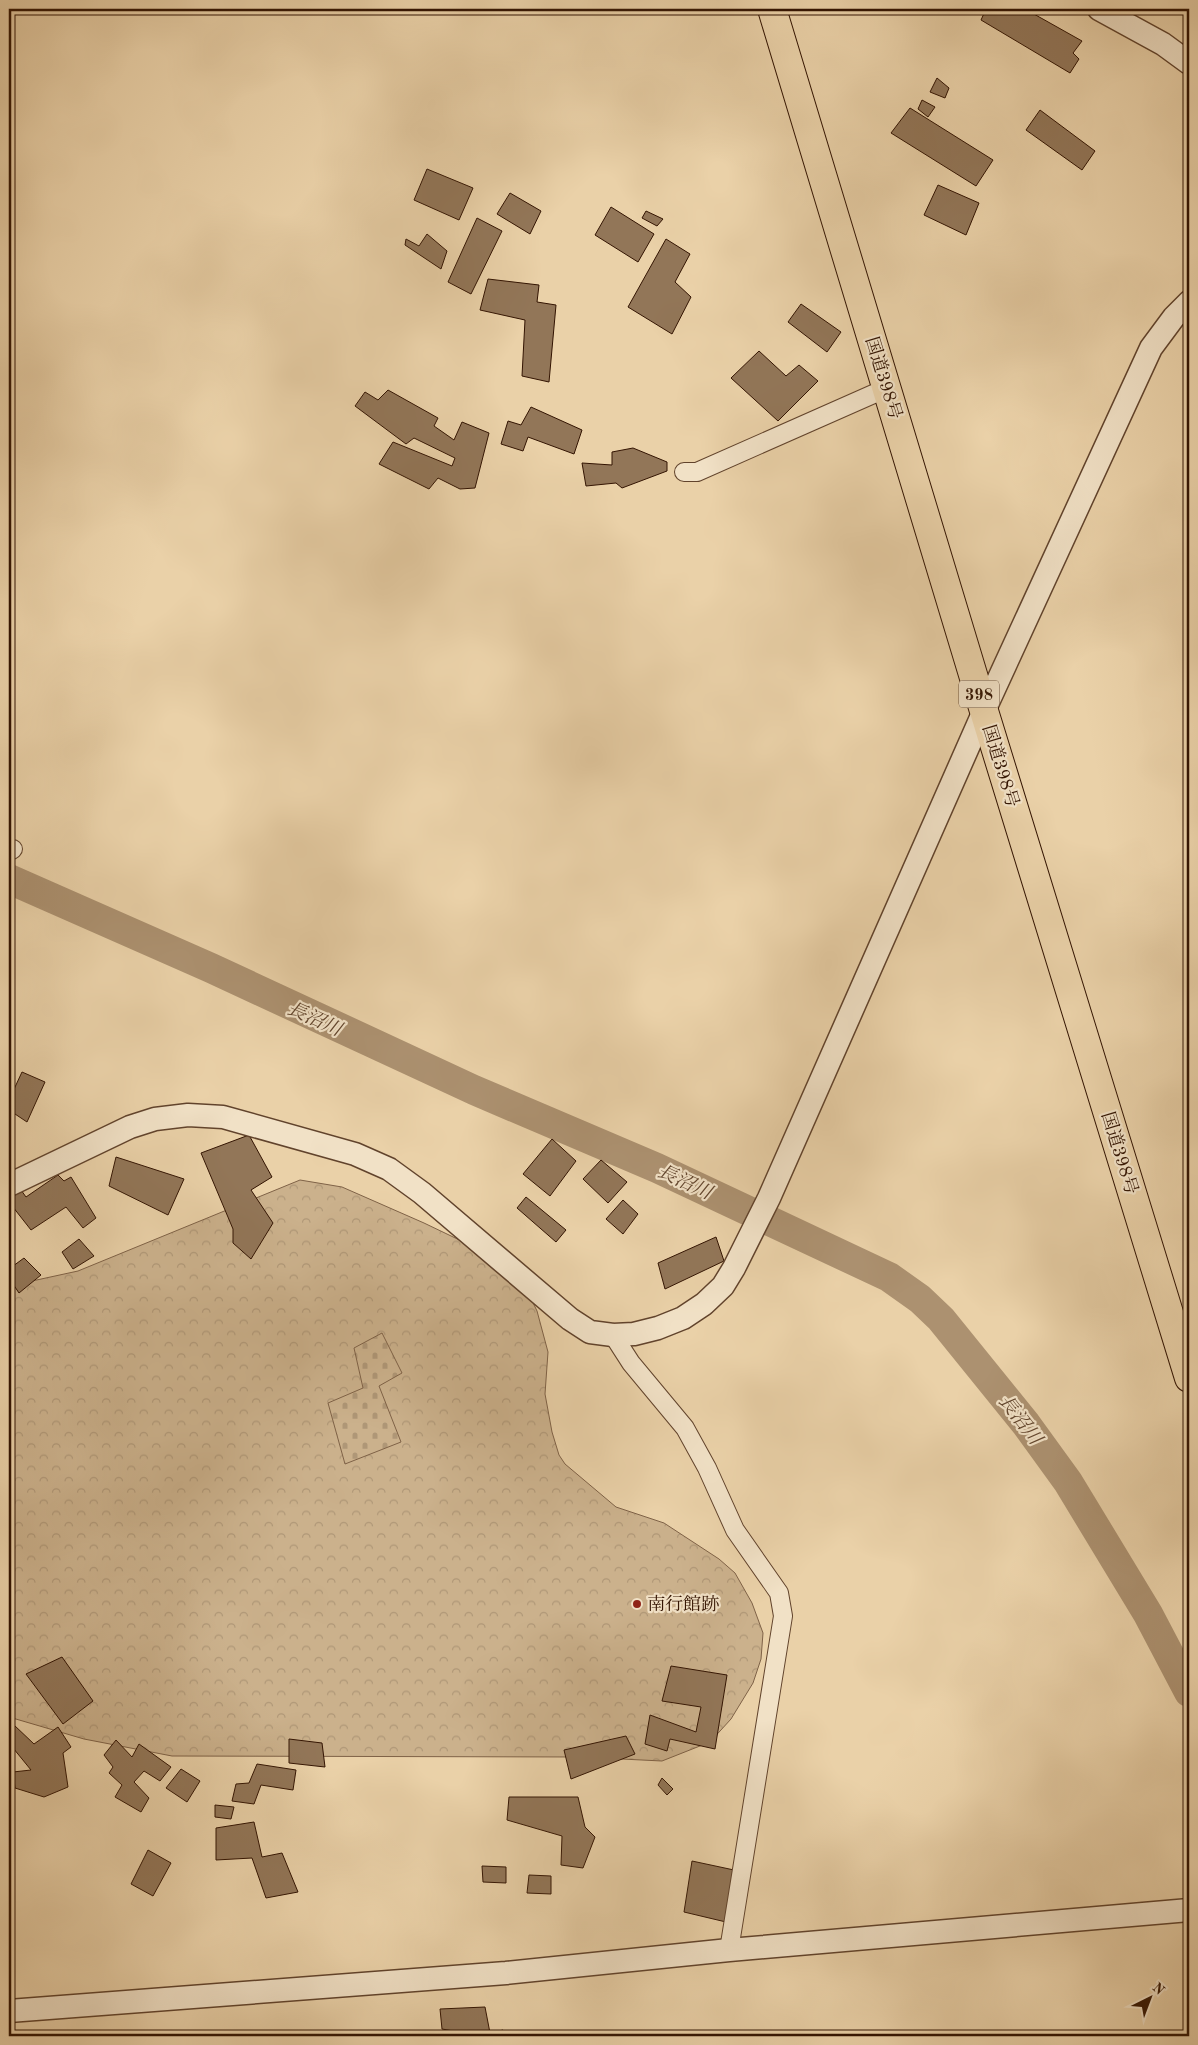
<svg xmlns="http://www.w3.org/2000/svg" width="1198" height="2045" viewBox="0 0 1198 2045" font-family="'Old Standard TT','Noto Serif JP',serif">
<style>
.forest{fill:url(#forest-crowns);stroke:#7f6247}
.cemetery{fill:url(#cemetery-stones);stroke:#7f6247}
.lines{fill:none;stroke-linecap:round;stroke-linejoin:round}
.river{stroke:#ac9170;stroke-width:30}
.building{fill:#927658;stroke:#331402}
.minor-casing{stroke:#61432c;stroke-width:20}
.tertiary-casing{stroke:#61432c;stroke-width:25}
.trunk-casing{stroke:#331402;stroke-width:30}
.minor{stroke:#f1e1c6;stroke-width:18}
.tertiary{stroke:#f1e1c6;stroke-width:22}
.trunk{stroke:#ead1a8;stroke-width:28}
.poi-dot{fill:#8f2418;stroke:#f1e1c6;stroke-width:2}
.labels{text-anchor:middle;stroke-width:4.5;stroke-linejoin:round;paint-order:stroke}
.shield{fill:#f1e1c6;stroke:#6c523d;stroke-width:1}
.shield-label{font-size:16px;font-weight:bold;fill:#331402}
.street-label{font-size:18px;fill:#331402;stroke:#f1e1c6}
.poi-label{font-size:18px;fill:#331402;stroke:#f1e1c6;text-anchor:start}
.water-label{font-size:19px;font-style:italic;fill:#63462e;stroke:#f1e1c6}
</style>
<defs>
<pattern id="forest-crowns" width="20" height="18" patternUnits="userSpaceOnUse" patternTransform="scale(1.25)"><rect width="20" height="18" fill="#cbb18c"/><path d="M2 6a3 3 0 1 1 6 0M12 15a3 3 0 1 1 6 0" fill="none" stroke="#af9777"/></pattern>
<pattern id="cemetery-stones" width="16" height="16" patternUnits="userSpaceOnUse" patternTransform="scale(1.25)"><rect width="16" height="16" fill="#cbb18c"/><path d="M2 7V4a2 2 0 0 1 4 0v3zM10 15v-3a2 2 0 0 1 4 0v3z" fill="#af9777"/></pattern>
</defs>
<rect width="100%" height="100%" fill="#ead1a8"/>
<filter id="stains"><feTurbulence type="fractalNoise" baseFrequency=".004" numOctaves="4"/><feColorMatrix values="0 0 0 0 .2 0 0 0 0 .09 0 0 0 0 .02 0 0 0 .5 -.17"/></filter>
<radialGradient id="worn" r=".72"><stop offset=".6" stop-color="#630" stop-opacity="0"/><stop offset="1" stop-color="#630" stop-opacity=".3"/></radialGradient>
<!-- forest -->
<polygon class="forest" points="300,1180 342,1187 424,1223 497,1258 522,1280 537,1311 548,1352 545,1394 552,1432 559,1455 565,1464 616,1507 664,1523 719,1559 735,1573 752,1603 763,1633 761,1659 753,1683 731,1719 710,1742 662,1761 581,1757 172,1756 84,1739 9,1717 9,1286 78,1271"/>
<!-- cemetery -->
<polygon class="cemetery" points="382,1333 402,1373 379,1386 401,1442 345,1464 328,1403 363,1388 354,1348"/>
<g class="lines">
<!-- river -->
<polyline class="river" points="9,879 211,968 474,1090 657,1168 889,1277 920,1299 941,1319 1026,1424 1068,1482 1148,1614 1189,1692"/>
</g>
<!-- building -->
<g class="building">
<polygon points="986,9 1025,9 1082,41 1073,53 1079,59 1070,73 981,20"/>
<polygon points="937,78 949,88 945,98 930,92"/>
<polygon points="922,100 935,107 928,117 918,109"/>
<polygon points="910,108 993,160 976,186 891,133"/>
<polygon points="1040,110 1095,151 1082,170 1026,130"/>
<polygon points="427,169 473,188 459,220 414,200"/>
<polygon points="938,185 979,203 966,235 924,215"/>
<polygon points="510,193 541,211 530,234 497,214"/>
<polygon points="611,207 654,234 638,262 595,235"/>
<polygon points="646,211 663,219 657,226 642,218"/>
<polygon points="477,218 502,231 471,294 448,282"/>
<polygon points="427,234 447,251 441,269 405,245 406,239 419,246"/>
<polygon points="666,239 690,254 675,282 691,297 672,334 628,307"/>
<polygon points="488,279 539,285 537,302 556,305 549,382 522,376 525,320 480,310"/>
<polygon points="801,304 841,332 827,352 788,322"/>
<polygon points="759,351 786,376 799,365 818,381 778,421 731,378"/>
<polygon points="388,390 438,418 434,426 454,440 462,422 489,433 475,488 460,489 438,478 429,489 379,464 393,442 452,466 455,458 414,438 406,444 355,406 365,392 378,400"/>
<polygon points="531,407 582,430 574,454 528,437 523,451 501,444 508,421 521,425"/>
<polygon points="633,448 667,462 667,471 622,488 616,483 586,486 582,463 612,465 612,452"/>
<polygon points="22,1072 45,1082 27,1122 9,1110 9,1100"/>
<polygon points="249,1135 272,1177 251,1190 273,1223 251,1259 233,1243 233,1229 201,1153"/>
<polygon points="552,1139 576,1161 550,1196 523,1174"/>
<polygon points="116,1157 184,1179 168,1215 109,1186"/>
<polygon points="601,1160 627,1182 608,1203 583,1179"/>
<polygon points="58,1175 64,1181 71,1177 96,1218 83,1228 66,1207 31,1230 9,1202 9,1197 21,1190 26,1197"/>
<polygon points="526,1197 566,1230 556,1242 517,1208"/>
<polygon points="623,1200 638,1214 623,1234 606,1219"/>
<polygon points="716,1237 724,1261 665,1289 658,1263"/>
<polygon points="79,1239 94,1256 73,1269 62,1252"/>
<polygon points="24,1258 41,1275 19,1293 9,1278 9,1269"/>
<polygon points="62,1657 93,1701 63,1724 26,1674"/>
<polygon points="671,1666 727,1675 715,1749 670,1739 667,1751 645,1744 650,1715 696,1732 701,1707 662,1701"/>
<polygon points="14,1725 34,1744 58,1727 71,1747 63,1753 68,1787 44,1797 15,1788 13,1772 31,1770 9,1743 9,1730"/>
<polygon points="626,1736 635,1754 571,1779 564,1750"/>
<polygon points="289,1739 322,1743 325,1767 289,1763"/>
<polygon points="116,1740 132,1757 139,1744 171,1767 160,1781 144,1771 134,1782 149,1798 141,1812 115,1797 122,1785 109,1773 113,1767 104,1755"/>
<polygon points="257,1764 296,1770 293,1790 261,1785 254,1804 232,1801 236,1784 249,1783"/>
<polygon points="181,1769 200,1781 187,1802 166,1788"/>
<polygon points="662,1778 673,1789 667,1795 658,1785"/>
<polygon points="509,1797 578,1797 585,1827 595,1837 583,1868 561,1865 562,1836 507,1820"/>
<polygon points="215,1805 234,1807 231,1819 215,1817"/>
<polygon points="254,1822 262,1857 282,1853 298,1892 266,1898 252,1858 216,1860 216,1828"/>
<polygon points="148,1850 171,1863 153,1896 131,1884"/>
<polygon points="692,1861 734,1870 726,1922 684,1912"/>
<polygon points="482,1866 506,1867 506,1883 483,1882"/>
<polygon points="529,1875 551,1876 551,1894 527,1893"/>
<polygon points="485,2007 490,2033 503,2030 504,2036 465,2036 465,2033 442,2029 440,2009"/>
</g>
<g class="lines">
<!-- minor casing -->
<g class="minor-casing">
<g id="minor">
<polyline points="684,472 697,472 887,388"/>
<polyline points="12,850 13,849"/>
<polyline points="613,1335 631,1363 685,1428 707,1468 735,1530 779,1593 783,1616 729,1950"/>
</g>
</g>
<!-- tertiary casing -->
<g class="tertiary-casing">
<g id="tertiary">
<polyline points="1099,9 1163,44 1189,63"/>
<polyline points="9,1185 130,1127 155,1119 188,1115 223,1117 355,1154 389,1169 422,1193 570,1319 590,1332 613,1335 634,1334 658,1328 683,1318 704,1304 723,1286 734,1268 769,1198 984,711 1151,348 1174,317 1189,302"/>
<polyline points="9,2011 506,1973 729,1950 1189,1910"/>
</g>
</g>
<!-- trunk casing -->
<g class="trunk-casing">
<polyline id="trunk" points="772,9 984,711 1189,1378"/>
</g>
<!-- minor -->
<use href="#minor" class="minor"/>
<!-- tertiary -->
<use href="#tertiary" class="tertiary"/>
<!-- trunk -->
<use href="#trunk" class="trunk"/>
</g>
<!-- markers -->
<circle class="poi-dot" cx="637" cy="1604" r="5"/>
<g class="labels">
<!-- shield labels -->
<rect class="shield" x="959" y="680.5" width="40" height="27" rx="4"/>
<g class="shield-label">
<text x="979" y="700">398</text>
</g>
<!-- street labels -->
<g class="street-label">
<text transform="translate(884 378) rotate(73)" y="6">国道398号</text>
<text transform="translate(1001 766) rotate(73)" y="6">国道398号</text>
<text transform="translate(1120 1153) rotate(73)" y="6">国道398号</text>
</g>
<!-- poi labels -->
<g class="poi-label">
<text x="647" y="1610">南行館跡</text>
</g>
<!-- water labels -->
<g class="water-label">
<text transform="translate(315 1018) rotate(24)" y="7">長沼川</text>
<text transform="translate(685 1181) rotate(25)" y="7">長沼川</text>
<text transform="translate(1021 1419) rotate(52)" y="7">長沼川</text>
</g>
</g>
<!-- margin -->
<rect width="1198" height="2045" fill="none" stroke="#ead1a8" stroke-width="30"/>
<rect x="10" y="10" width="1178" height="2025" fill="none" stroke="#331402" stroke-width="2.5"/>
<rect x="15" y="15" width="1168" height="2015" fill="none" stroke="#331402"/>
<!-- north arrow -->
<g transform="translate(1150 1998) rotate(42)" stroke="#f1e1c6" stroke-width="4" paint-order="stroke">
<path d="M0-4L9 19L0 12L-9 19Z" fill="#331402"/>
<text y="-8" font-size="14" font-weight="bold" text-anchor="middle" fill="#331402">N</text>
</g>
<rect width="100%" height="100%" filter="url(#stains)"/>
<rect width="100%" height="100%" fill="url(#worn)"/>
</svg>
